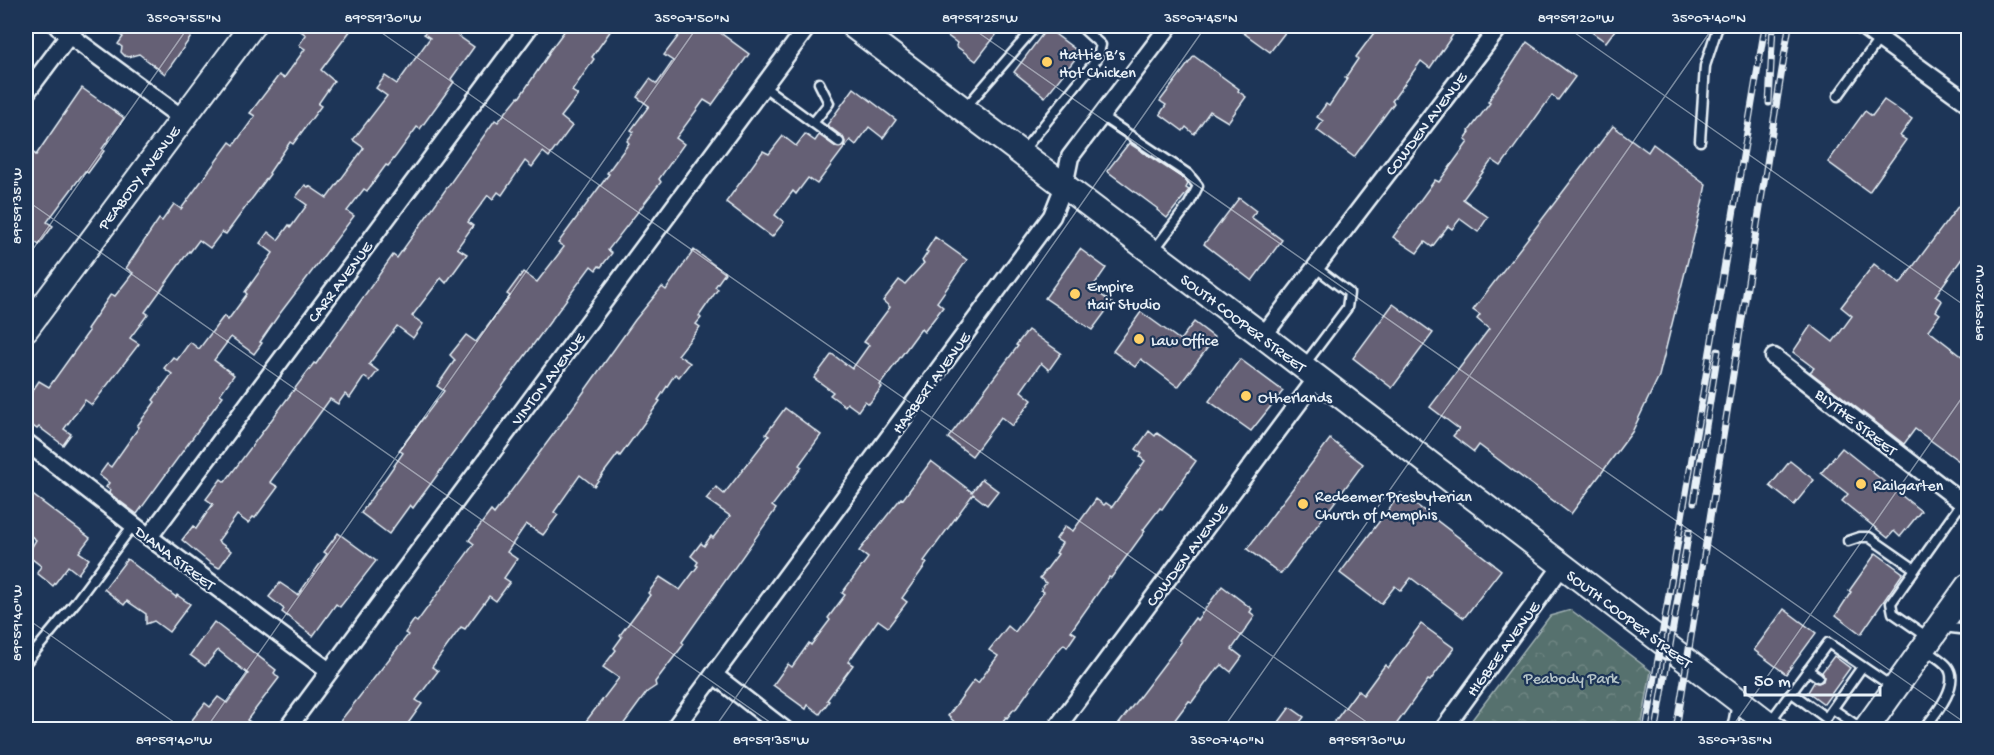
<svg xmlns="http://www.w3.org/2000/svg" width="1994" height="755" viewBox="0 0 1994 755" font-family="'Gochi Hand',sans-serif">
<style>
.forest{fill:url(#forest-crowns);stroke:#a0b1b3;stroke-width:1.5}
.building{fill:#656074;stroke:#e8f1f8;stroke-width:1.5}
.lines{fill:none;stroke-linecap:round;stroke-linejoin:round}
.service-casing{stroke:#e8f1f8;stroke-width:13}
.minor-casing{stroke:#e8f1f8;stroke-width:21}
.secondary-casing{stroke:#e8f1f8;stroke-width:28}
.service{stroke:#1d3557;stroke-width:8}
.minor{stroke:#1d3557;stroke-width:16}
.secondary{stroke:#1d3557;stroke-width:24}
.rail-casing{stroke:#e8f1f8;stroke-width:7}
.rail{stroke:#1d3557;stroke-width:4.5;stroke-dasharray:14;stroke-linecap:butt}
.ticks{fill:none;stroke:#e8f1f8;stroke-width:1.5;stroke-opacity:0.45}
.poi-dot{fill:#ffd166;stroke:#1d3557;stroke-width:2}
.labels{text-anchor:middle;stroke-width:4.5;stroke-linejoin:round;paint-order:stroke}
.poi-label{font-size:16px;fill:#e8f1f8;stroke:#1d3557;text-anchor:start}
.street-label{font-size:16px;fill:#e8f1f8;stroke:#1d3557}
.park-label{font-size:16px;fill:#b5c4c8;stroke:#1d3557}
.neatline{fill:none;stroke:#e8f1f8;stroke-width:2}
.ticks-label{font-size:15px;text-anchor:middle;fill:#e8f1f8}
</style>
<defs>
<pattern id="forest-crowns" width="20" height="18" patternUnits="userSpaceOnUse" patternTransform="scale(1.5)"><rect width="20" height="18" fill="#57716e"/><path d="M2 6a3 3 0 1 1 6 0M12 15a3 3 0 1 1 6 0" fill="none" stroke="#6f8683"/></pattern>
</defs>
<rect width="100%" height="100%" fill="#1d3557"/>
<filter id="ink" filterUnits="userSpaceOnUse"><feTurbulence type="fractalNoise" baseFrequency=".0167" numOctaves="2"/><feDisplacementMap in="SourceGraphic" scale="12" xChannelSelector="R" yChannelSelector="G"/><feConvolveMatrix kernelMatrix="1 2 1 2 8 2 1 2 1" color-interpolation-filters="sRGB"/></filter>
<g filter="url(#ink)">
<!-- forest -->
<polygon class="forest" points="1571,610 1651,671 1641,729 1465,729 1550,616"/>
<!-- building -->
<g class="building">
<polygon points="107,26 175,26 191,37 165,74 139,54 128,57 125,56 121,52 122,47 118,44 123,37"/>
<polygon points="294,26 354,26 321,70 334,81 318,104 321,106 293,144 290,142 269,173 270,174 226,234 222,232 210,248 199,240 190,252 189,251 145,312 148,314 130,338 139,344 92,405 85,400 64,429 71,434 63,445 39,427 37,429 26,421 26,400 39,381 49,387 89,331 87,329 111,294 115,296 133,273 126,268 159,219 162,221 174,204 181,209 230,142 234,145 255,116 250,113 279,75 284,78 305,49 299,45 306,35"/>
<polygon points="430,26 444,26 474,47 451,79 454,82 420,129 417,127 396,156 388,166 386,165 367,191 364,189 347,211 354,216 278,316 260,342 262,343 254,354 231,337 214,360 234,375 220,394 223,396 137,514 109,493 110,490 106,487 109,483 99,475 107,464 111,467 139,427 137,426 155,402 153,400 172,374 164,368 173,357 177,360 190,342 199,349 224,316 228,320 247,294 245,292 273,253 260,243 268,232 278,240 289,225 291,227 307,205 296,197 305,185 308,187 309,186 327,198 364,148 353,140 387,96 376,88 385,76 397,84 430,38 424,34"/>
<polygon points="568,26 614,26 592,57 594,59 572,91 578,95 561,117 572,126 549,157 543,152 532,167 525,161 502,195 498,192 493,199 488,195 468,222 473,226 457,248 467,254 446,283 441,278 412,316 423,324 413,338 397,326 369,364 378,371 370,381 364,377 350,398 345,394 338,404 330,399 270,482 278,487 255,518 253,517 248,523 237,515 218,541 231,551 219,568 210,563 182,540 193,526 196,529 213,504 206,499 221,479 225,482 314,363 316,364 393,255 397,258 495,120 498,122 518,97 519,98 549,54 548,53"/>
<polygon points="686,26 711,26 749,54 712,105 704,100 676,138 684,144 659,179 661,182 608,250 612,253 601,267 599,266 596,270 591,266 413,508 410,505 389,534 361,513 403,453 399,450 444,391 437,386 455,360 450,355 466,335 476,342 510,296 507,294 523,272 537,282 564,247 558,243 609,174 607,173 629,143 627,141 634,132 631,130 649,106 637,97 650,79 657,84 673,61 664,55"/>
<polygon points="934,26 1003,26 976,61 956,46 957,43"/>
<polygon points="1234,26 1290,26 1270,52"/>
<polygon points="1379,26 1459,26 1430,68 1421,61 1392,101 1394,103 1354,157 1317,130 1323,121 1317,117 1326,104 1329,106 1347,79 1345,78 1358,59 1356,57"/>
<polygon points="1583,26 1618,26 1606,42"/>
<polygon points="1047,28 1080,53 1045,97 1014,72"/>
<polygon points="1527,42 1575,77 1558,100 1552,95 1501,166 1492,160 1463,199 1488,217 1478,232 1460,219 1452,229 1448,226 1432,247 1425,242 1417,253 1393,237 1435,180 1439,182 1468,142 1465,139 1470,132 1469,131 1490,103 1488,102 1494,92"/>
<polygon points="1194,56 1239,89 1238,91 1246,97 1228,122 1210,111 1194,134 1186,127 1183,131 1160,114 1166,105 1160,101"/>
<polygon points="82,88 124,118 102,149 104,151 88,173 85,171 47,222 53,226 39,245 35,242 26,255 26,146 36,155"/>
<polygon points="854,88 896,120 883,138 869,127 856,145 850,140 817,184 808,178 796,194 793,191 775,215 784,222 772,237 726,202 763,151 769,154 783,136 796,146 805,134 815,141 819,135 836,147 844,146 845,142 843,137 827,125"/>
<polygon points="1884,100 1912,119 1900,136 1906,140 1869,192 1828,162 1865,111 1872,116"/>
<polygon points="1613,126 1648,152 1653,144 1706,184 1702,204 1659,376 1632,432 1571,514 1479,445 1474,452 1453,436 1459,429 1430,407 1489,329 1477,319 1480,315 1473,310"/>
<polygon points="1129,143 1184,179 1188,184 1186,188 1189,190 1167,218 1157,210 1158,209 1107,171"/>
<polygon points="1968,193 1968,250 1935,296 1942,301 1936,311 1940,314 1928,330 1968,361 1968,448 1959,461 1915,429 1904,444 1810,372 1814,368 1793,352 1811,325 1833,342 1852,316 1841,307 1874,264 1900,284"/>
<polygon points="1239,198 1256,211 1251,217 1282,240 1252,281 1204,244"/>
<polygon points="935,237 967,260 937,302 943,307 924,332 921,329 880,385 882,387 869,404 865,401 858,411 847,403 845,406 830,395 833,392 814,378 832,354 852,369 869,345 864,342 890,307 883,301 899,280 905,284 924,263 922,261 928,252 926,251"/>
<polygon points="1080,249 1106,268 1092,288 1112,303 1092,330 1045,298"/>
<polygon points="694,250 725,273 715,287 718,289 699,316 701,318 696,324 700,327 678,355 690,363 679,377 675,374 658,400 660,401 647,419 620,456 618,454 594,486 580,475 554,512 558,515 543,535 526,524 507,552 517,559 504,578 510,582 496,601 489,596 465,629 461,627 432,667 438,671 416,700 422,704 404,729 334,729 408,635 405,633 414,620 417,622 474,544 469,540 491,511 494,514 561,424 635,320 662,287 666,290"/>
<polygon points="1393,304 1433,333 1392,388 1353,358"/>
<polygon points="1141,312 1180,340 1194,322 1215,338 1178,387 1141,359 1135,367 1113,351"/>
<polygon points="1028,330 1061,353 1049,370 1041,363 1021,391 1032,400 1012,426 1001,417 972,456 948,438 1018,346 1016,345"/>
<polygon points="1240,359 1283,391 1251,431 1209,401"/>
<polygon points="785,408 821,435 799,465 802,467 772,506 776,509 682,642 684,644 655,682 656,686 647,692 620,729 580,729 619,678 603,667 616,650 614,648 622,637 620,635 650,595 648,593 660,577 680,590 698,566 696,565 698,562 691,556 701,543 704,546 711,536 713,538 730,516 706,499 716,487 724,494 769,436 766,434"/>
<polygon points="1149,431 1155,436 1157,433 1196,461 1162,509 1160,508 1143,530 1145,531 1111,578 1109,577 1071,631 1076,634 1067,647 1064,644 1055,654 1015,710 1014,709 1007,718 1006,717 997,729 962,729 948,716 974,680 978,683 998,656 989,650 1008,626 1015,632 1044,592 1041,590 1046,583 1040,578 1058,554 1056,553 1062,543 1056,539 1065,526 1073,531 1096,499 1104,505 1106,503 1112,507 1145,461 1140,457 1142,454 1136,449"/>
<polygon points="1330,439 1363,464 1281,574 1247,549"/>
<polygon points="1842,448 1921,511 1900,537 1894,531 1888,538 1842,501 1848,494 1821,473"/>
<polygon points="931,461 972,492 982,479 998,491 987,505 973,494 924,561 927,563 902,598 907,602 888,627 878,620 848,662 853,665 827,700 829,701 820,714 808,705 806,709 773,685 788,664 792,667 809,643 811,645 830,620 828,618 845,595 842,593 868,558 859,551 901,498 903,499"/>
<polygon points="1790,461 1814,480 1794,505 1770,486"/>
<polygon points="26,490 90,538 79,552 89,559 78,574 68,566 53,586 37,573 41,566 27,555 36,540 26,532"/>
<polygon points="1401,493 1501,570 1464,618 1411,578 1401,591 1395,586 1381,604 1340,573"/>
<polygon points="338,533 376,561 340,607 336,604 313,636 282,612 284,609 269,597 280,583 298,595 327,554 324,552"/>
<polygon points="1876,553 1903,573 1861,634 1836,615 1851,592 1849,591"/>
<polygon points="127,559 176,597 177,595 190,604 169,632 154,621 146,624 146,614 127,601 124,605 104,589"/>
<polygon points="1222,586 1252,609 1250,612 1255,616 1232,649 1242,657 1231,672 1222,665 1218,669 1217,668 1192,702 1189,701 1168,729 1115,729 1181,642 1179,640 1195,618 1197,620"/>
<polygon points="1784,609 1816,633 1786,674 1754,650"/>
<polygon points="214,622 276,670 274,673 279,678 247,720 261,729 185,729 205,703 210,707 218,697 227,703 248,674 218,650 205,666 190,655"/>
<polygon points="1421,624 1454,648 1430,681 1428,680 1393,729 1329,729 1358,690 1363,695 1385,665 1388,668"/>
<polygon points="1834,656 1850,668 1824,704 1808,692 1814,682 1818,683 1823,681 1824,677 1822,672"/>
<polygon points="1290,707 1304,717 1295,729 1290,729 1279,722"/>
</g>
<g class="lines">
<!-- service casing -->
<g class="service-casing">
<g id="service">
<polyline points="763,86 839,142"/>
<polyline points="1838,96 1880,38"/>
<polyline points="966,107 1036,26"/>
<polyline points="1101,116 1188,174 1198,186 1189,204 1154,250"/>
<polyline points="813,123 829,103 819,83"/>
<polyline points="1700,141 1705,66 1718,26"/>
<polyline points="1022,152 1097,59 1101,45 1080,26"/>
<polyline points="1305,364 1347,308 1349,293 1315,267"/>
<polyline points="1848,541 1860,537 1869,537 1915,569"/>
<polyline points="1943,627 1968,630"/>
<polyline points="1929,638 1893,613 1891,603 1968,494"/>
<polyline points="26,662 75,603 133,525"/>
<polyline points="1808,670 1818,677"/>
<polyline points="1792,693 1826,718 1862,667"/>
<polyline points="1833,709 1862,729"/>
<polyline points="1769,723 1828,643 1894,688"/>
<polyline points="1732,730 1737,703"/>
<path d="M1923,730C1934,716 1962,684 1947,666C1941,659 1931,654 1924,648"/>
</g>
</g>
<!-- minor casing -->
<g class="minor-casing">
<g id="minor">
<polyline points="57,26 182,118"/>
<polyline points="1862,26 1968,103"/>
<polyline points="26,93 76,26"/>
<polyline points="1263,336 1500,26"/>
<polyline points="1774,357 1968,507"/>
<polyline points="26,442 149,537 329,671"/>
<polyline points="149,537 530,26"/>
<polyline points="714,675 785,730"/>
<polyline points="286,730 808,26"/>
<polyline points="673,730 1052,216 1064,186 1070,157 1169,26"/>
<polyline points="1055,730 1317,378"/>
<polyline points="1443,730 1562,566"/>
</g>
</g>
<!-- secondary casing -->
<g class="secondary-casing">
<g id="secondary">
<polyline points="853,26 1263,336 1777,730"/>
<polyline points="26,329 252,26"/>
<polyline points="1865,730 1968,586"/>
</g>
</g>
<!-- service -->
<use href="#service" class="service"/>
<!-- minor -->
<use href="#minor" class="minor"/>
<!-- secondary -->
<use href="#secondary" class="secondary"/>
<!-- rail casing -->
<g class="rail-casing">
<g id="rail">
<polyline points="1769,103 1773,26"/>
<polyline points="1694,502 1718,351"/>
<polyline points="1646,730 1765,26"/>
<polyline points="1656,730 1689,531"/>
<polyline points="1676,730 1789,26"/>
</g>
</g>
<!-- rail -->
<use href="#rail" class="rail"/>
</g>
</g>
<!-- ticks -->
<path class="ticks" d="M372,26L1378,730M969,26L1968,725M1565,26L1968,308M26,200L781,730M26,259L189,26M26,618L185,730M205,730L698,26M713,730L1206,26M1222,730L1714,26M1730,730L1968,389"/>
<!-- markers -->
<g class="poi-dot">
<circle cx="1047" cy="62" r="6"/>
<circle cx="1075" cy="294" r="6"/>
<circle cx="1139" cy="339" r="6"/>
<circle cx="1246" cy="396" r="6"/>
<circle cx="1861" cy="484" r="6"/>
<circle cx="1303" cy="504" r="6"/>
</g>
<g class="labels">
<!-- poi labels -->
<g class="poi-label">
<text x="1059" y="59">Hattie B’s<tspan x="1059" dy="18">Hot Chicken</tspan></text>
<text x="1087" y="291">Empire<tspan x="1087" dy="18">Hair Studio</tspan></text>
<text x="1151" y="345">Law Office</text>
<text x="1258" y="402">Otherlands</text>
<text x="1873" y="490">Railgarten</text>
<text x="1315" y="501">Redeemer Presbyterian<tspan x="1315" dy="18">Church of Memphis</tspan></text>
</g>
<!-- street labels -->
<g class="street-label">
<text transform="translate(1425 123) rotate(-53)" y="6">COWDEN AVENUE</text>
<text transform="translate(138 177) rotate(-53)" y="6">PEABODY AVENUE</text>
<text transform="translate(339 281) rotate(-53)" y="6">CARR AVENUE</text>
<text transform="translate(1244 322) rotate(37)" y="6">SOUTH COOPER STREET</text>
<text transform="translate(547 378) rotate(-53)" y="6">VINTON AVENUE</text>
<text transform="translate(930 382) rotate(-54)" y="6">HARBERT AVENUE</text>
<text transform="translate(1857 421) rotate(38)" y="6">BLYTHE STREET</text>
<text transform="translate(1186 554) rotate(-53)" y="6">COWDEN AVENUE</text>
<text transform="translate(176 557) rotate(37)" y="6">DIANA STREET</text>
<text transform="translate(1630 618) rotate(37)" y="6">SOUTH COOPER STREET</text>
<text transform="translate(1502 648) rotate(-54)" y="6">HIGBEE AVENUE</text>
</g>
<!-- park labels -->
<g class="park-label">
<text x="1571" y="683">Peabody Park</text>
</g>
</g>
<!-- margin -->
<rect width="1994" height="755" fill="none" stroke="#1d3557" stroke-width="66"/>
<!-- scale -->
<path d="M1745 686v9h135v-9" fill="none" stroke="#e8f1f8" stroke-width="3"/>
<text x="1754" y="686" font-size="18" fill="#e8f1f8" stroke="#1d3557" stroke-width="4.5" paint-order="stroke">50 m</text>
<rect x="33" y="33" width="1928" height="689" class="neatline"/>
<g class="ticks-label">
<text x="184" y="22">35°07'55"N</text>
<text x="383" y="22">89°59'30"W</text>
<text x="692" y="22">35°07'50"N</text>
<text x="980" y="22">89°59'25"W</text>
<text x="1201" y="22">35°07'45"N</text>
<text x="1576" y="22">89°59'20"W</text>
<text x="1709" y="22">35°07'40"N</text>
<text transform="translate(16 206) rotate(-90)" y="5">89°59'35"W</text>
<text transform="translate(1978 303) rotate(-90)" y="5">89°59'20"W</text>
<text transform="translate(16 623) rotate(-90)" y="5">89°59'40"W</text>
<text x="174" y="744">89°59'40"W</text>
<text x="771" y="744">89°59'35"W</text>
<text x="1227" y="744">35°07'40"N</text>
<text x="1367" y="744">89°59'30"W</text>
<text x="1735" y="744">35°07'35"N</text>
</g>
</svg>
